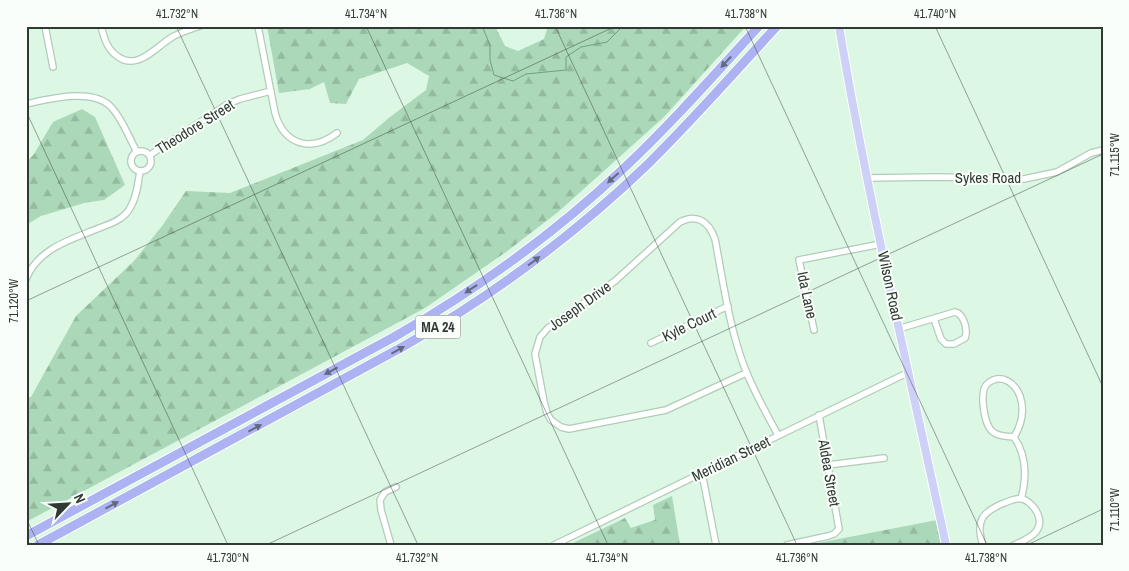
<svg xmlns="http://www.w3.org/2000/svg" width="1129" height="571" viewBox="0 0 1129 571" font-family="'Archivo Narrow',sans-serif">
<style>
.forest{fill:url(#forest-firs)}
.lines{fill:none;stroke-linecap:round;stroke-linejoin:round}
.stream{stroke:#6ea17f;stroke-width:1}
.minor-casing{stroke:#b1ccb9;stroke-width:8}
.major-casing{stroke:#fff;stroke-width:10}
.highway-casing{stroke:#fff;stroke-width:11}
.minor{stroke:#fff;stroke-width:5.5}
.major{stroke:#ced1f7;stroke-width:8}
.highway{stroke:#adb2f2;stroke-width:9}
.oneway{fill:#626a7f}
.ticks{fill:none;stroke:#303a33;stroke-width:1;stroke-opacity:0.45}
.labels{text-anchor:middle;stroke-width:4;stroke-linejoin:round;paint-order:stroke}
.shield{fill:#f9fefa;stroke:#6c756f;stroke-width:1}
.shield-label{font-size:14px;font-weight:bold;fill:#303a33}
.street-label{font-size:15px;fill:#303a33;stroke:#f9fefa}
.neatline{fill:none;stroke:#303a33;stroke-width:2}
.ticks-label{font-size:12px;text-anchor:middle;fill:#303a33}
</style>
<defs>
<pattern id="forest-firs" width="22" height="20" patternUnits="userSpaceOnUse" patternTransform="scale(1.25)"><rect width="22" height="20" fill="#aad8b8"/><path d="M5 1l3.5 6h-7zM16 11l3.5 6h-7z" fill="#93ba9f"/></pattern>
</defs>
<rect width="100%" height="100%" fill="#dcf7e4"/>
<!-- forest -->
<g class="forest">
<polygon points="267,26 495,26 505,46 518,51 544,39 548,26 746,26 664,117 558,212 506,252 425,308 26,522 26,397 31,397 76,316 134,261 162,226 186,191 230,193 363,140 390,117 426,90 429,76 407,63 359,79 346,104 330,103 324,82 310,89 279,93"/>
<polygon points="82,109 95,117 125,185 104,200 84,203 41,216 26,225 26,163 34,154 53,122"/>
<polygon points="672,496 680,545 569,545 625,518 631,528 655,520 653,505"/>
<polygon points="937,520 942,545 813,544"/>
</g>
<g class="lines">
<!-- stream -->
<polyline class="stream" points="482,26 490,45 490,60 494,75 513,81 526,74 566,70 566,57 581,47 607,42 623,26"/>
<!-- minor casing -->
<g class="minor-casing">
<g id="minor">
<polyline points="45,26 53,67"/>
<path d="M101,26C104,38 107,49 117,56C138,72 156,46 174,36C182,32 191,29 200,26"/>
<path d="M258,26L275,113C284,145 311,153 337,133"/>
<path d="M26,104C49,99 94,87 112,108C123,120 129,138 137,152"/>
<circle cx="141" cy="161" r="10"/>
<polyline points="150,155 226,105 240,99 271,91"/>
<polyline points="867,178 937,177 1024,179 1057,172 1091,153 1103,150"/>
<path d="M26,279C39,247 73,239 102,227C113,223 125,218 130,208C137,197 138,183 140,171"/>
<path d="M898,329L955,312C964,314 968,330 965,338L954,344H946L941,339L934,319"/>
<polyline points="814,330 799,260 881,244"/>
<polyline points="651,343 728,306"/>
<path d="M746,373L666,410L569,429L561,427L551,420L547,413L544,402L535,354L540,337L548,328L615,281L680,222C697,213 709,222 715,239C723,281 729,326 744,366C753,390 766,413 778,435"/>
<path d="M1014,437C1022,424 1025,411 1020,396C1015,383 1001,372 987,384C979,392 984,425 993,432C999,437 1007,436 1014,437C1027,456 1027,477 1021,499"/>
<polyline points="828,465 884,458"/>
<polyline points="702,473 716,545"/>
<polyline points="391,545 381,510 380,500 385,492 396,487"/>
<polyline points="554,545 907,373"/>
<polyline points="787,545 828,536 834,534 839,529 819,415"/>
<path d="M983,545C975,521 982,512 1004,503C1010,501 1016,497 1023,499C1028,501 1032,505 1035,509C1048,529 1031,538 1014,545"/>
</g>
</g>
<!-- major casing -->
<g class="major-casing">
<path id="major" d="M839,26C868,200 909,372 946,545"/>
</g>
<!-- highway casing -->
<g class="highway-casing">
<g id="highway">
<path d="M26,536L394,337C476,290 554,234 623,169C671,124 714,75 759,26"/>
<path d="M38,545L404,346C492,296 574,235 647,165C692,121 734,73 777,26"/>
</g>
</g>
<!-- minor -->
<use href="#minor" class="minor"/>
<!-- major -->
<use href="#major" class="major"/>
<!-- highway -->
<use href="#highway" class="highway"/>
</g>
<!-- one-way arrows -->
<defs><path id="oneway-solid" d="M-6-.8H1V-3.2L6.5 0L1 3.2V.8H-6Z" transform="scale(1.25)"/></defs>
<g class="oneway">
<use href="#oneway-solid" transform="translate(726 62) rotate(133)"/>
<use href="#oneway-solid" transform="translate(613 178) rotate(138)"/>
<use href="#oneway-solid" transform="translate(534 261) rotate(-37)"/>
<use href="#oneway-solid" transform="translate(471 289) rotate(146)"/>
<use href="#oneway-solid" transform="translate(398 350) rotate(-29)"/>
<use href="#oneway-solid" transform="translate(331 371) rotate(152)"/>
<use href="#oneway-solid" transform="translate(255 428) rotate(-28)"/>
<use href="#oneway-solid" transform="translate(112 505) rotate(-28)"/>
</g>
<!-- ticks -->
<path class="ticks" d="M176,26L418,545M366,26L608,545M555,26L797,545M745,26L987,545M935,26L1103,387M26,111L228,545M26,301L616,26M26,518L39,545M266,545L1103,154M1027,545L1103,509"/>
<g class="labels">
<!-- shield labels -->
<rect class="shield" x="415.5" y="315.5" width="45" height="23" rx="4"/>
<g class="shield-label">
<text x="438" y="332">MA 24</text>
</g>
<!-- street labels -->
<g class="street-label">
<text transform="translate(195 127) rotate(-32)" y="5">Theodore Street</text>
<text x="988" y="183">Sykes Road</text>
<text transform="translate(890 286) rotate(78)" y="5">Wilson Road</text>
<text transform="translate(807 295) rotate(78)" y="5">Ida Lane</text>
<text transform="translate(580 306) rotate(-36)" y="5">Joseph Drive</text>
<text transform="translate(689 325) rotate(-26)" y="5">Kyle Court</text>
<text transform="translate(731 459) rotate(-26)" y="5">Meridian Street</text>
<text transform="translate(829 473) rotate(80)" y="5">Aldea Street</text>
</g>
</g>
<!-- border -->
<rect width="1129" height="571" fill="none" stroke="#f9fefa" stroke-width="55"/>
<!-- north arrow -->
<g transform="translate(68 504) rotate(65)" stroke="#f9fefa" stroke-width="4" paint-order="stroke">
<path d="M0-4L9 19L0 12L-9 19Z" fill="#303a33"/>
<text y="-8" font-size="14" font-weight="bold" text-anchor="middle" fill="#303a33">N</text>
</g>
<rect x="28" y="28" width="1074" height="516" class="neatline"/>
<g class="ticks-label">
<text x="177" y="18">41.732°N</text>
<text x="366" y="18">41.734°N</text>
<text x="556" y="18">41.736°N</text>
<text x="746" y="18">41.738°N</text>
<text x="935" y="18">41.740°N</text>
<text transform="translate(1115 155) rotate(-90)" y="4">71.115°W</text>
<text transform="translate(14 301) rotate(-90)" y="4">71.120°W</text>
<text transform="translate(1115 510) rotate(-90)" y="4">71.110°W</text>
<text x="228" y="562">41.730°N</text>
<text x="417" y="562">41.732°N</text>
<text x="607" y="562">41.734°N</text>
<text x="797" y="562">41.736°N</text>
<text x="986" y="562">41.738°N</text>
</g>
</svg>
